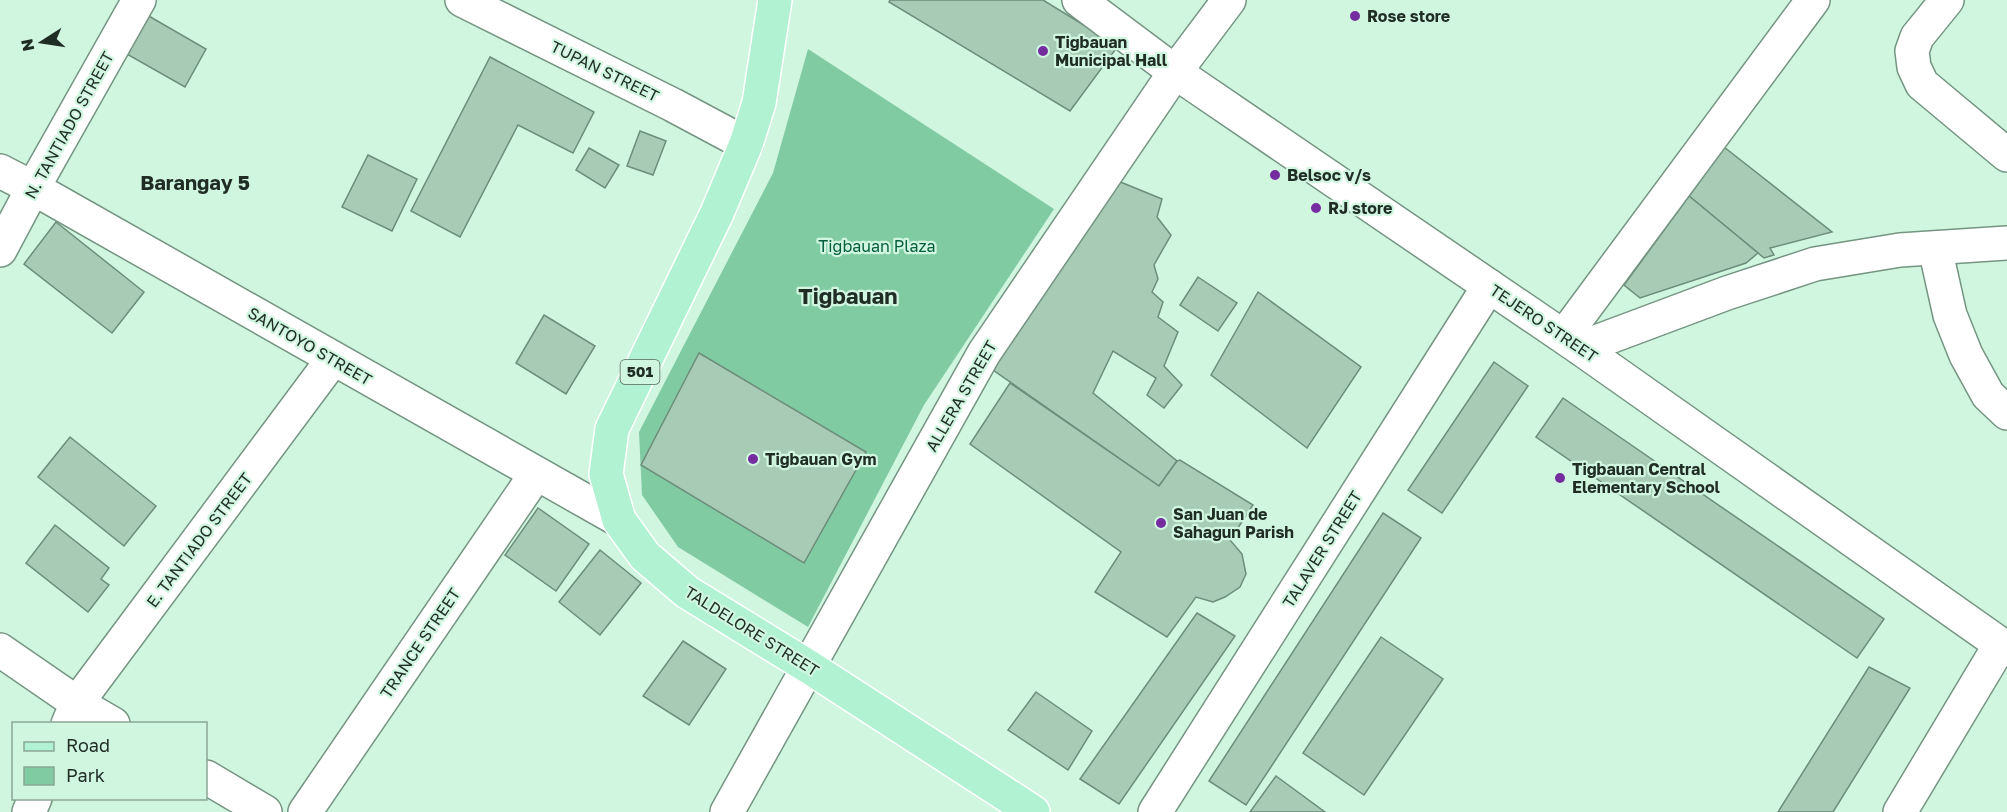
<svg xmlns="http://www.w3.org/2000/svg" width="2007" height="812" viewBox="0 0 2007 812" font-family="'Golos Text',sans-serif">
<style>
.green{fill:#81cba3}
.building{fill:#a8cbb6;stroke:#6c8d7a;stroke-width:1.5}
.lines{fill:none;stroke-linecap:round;stroke-linejoin:round}
.minor-casing{stroke:#749582;stroke-width:36}
.tertiary-casing{stroke:#749582;stroke-width:36}
.secondary-casing{stroke:#749582;stroke-width:36}
.primary-casing{stroke:#fff;stroke-width:36}
.minor{stroke:#fff;stroke-width:33}
.tertiary{stroke:#fff;stroke-width:33}
.secondary{stroke:#fff;stroke-width:33}
.primary{stroke:#b0f2d1;stroke-width:33}
.poi-dot{fill:#752c9f;stroke:#d1f6e0;stroke-width:2}
.labels{text-anchor:middle;stroke-width:4.5;stroke-linejoin:round;paint-order:stroke}
.shield{fill:#d1f6e0;stroke:#54695d;stroke-width:1.5}
.shield-label{font-size:15px;font-weight:bold;fill:#1f2d25}
.poi-label{font-size:16px;font-weight:bold;fill:#1f2d25;stroke:#d1f6e0;text-anchor:start}
.street-label{font-size:16px;fill:#1f2d25;stroke:#d1f6e0}
.park-label{font-size:16px;fill:#045e3c;stroke:#d1f6e0}
.quarter-label{font-size:20px;font-weight:bold;fill:#1f2d25;stroke:#d1f6e0}
.district-label{font-size:22px;font-weight:bold;fill:#1f2d25;stroke:#d1f6e0}
</style>
<rect width="100%" height="100%" fill="#d1f6e0"/>
<!-- green -->
<polygon class="green" points="808,49 1054,209 924,405 808,627 678,547 642,495 639,432 773,173"/>
<!-- building -->
<g class="building">
<polygon points="890,0 1043,0 1118,46 1070,111 889,2"/>
<polygon points="147,15 206,49 185,87 125,53"/>
<polygon points="490,57 594,112 573,153 518,125 460,237 411,211"/>
<polygon points="640,131 666,141 653,175 627,166"/>
<polygon points="1724,147 1832,232 1770,248 1774,255 1764,258 1689,196"/>
<polygon points="589,148 619,165 605,188 576,170"/>
<polygon points="368,155 417,179 392,231 342,207"/>
<polygon points="1118,181 1162,199 1157,217 1171,235 1154,265 1158,279 1152,292 1163,302 1158,317 1178,332 1164,366 1182,385 1164,408 1147,395 1156,378 1113,351 1093,393 1177,461 1159,486 993,370"/>
<polygon points="1689,196 1758,253 1746,263 1640,298 1624,285"/>
<polygon points="56,222 144,292 112,333 24,264"/>
<polygon points="1198,277 1237,303 1218,331 1180,305"/>
<polygon points="1258,292 1361,367 1307,448 1211,375"/>
<polygon points="544,315 595,346 566,394 516,363"/>
<polygon points="699,353 866,452 804,563 641,465"/>
<polygon points="1494,362 1528,386 1442,513 1408,490"/>
<polygon points="1010,383 1159,486 1177,461 1180,460 1253,505 1230,540 1242,554 1246,574 1240,587 1225,597 1213,602 1196,597 1167,637 1095,592 1121,552 970,444"/>
<polygon points="1563,398 1884,619 1857,658 1536,437"/>
<polygon points="70,437 156,506 124,546 38,477"/>
<polygon points="538,508 589,544 556,591 505,555"/>
<polygon points="1383,513 1421,538 1246,805 1209,781"/>
<polygon points="55,525 109,568 101,579 109,585 88,612 26,563"/>
<polygon points="600,550 641,583 600,635 559,602"/>
<polygon points="1197,613 1235,636 1119,804 1080,779"/>
<polygon points="1381,637 1443,679 1364,795 1303,753"/>
<polygon points="683,641 726,669 689,725 643,696"/>
<polygon points="1869,667 1910,688 1833,812 1778,812"/>
<polygon points="1036,692 1092,731 1068,770 1008,730"/>
<polygon points="1276,776 1325,812 1250,812"/>
</g>
<g class="lines">
<!-- minor casing -->
<g class="minor-casing">
<g id="minor">
<polyline points="1947,0 1917,37 1912,51 1914,67 1922,84 2007,155"/>
<polyline points="0,171 33,188 619,520"/>
<polyline points="1935,248 1950,315 1966,355 1988,395 2007,413"/>
<polyline points="0,250 33,188 139,0"/>
<polyline points="1564,336 1813,0"/>
<polyline points="1580,348 1727,293 1815,264 1900,250 2007,243"/>
<polyline points="0,650 77,703 113,724"/>
<polyline points="68,724 77,703 333,359"/>
<polyline points="206,777 265,812"/>
<polyline points="29,812 35,798"/>
<polyline points="305,812 536,474"/>
<polyline points="727,812 984,353 1175,72 1580,348 2007,649"/>
<polyline points="1155,812 1489,286"/>
<polyline points="1900,812 2000,645"/>
</g>
</g>
<!-- tertiary casing -->
<g class="tertiary-casing">
<polyline id="tertiary" points="1079,0 1175,72 1229,0"/>
</g>
<!-- secondary casing -->
<g class="secondary-casing">
<polyline id="secondary" points="462,0 673,105 746,144"/>
</g>
<!-- primary casing -->
<g class="primary-casing">
<polyline id="primary" points="775,0 759,103 746,144 717,213 612,429 606,474 619,520 645,556 687,592 809,667 1033,812"/>
</g>
<!-- minor -->
<use href="#minor" class="minor"/>
<!-- tertiary -->
<use href="#tertiary" class="tertiary"/>
<!-- secondary -->
<use href="#secondary" class="secondary"/>
<!-- primary -->
<use href="#primary" class="primary"/>
</g>
<!-- markers -->
<g class="poi-dot">
<circle cx="1355" cy="16" r="6"/>
<circle cx="1043" cy="51" r="6"/>
<circle cx="1275" cy="175" r="6"/>
<circle cx="1316" cy="208" r="6"/>
<circle cx="753" cy="459" r="6"/>
<circle cx="1560" cy="478" r="6"/>
<circle cx="1161" cy="523" r="6"/>
</g>
<g class="labels">
<!-- shield labels -->
<rect class="shield" x="620.5" y="360" width="39" height="24" rx="4.5"/>
<g class="shield-label">
<text x="640" y="377">501</text>
</g>
<!-- poi labels -->
<g class="poi-label">
<text x="1367" y="22">Rose store</text>
<text x="1055" y="48">Tigbauan<tspan x="1055" dy="18">Municipal Hall</tspan></text>
<text x="1287" y="181">Belsoc v/s</text>
<text x="1328" y="214">RJ store</text>
<text x="765" y="465">Tigbauan Gym</text>
<text x="1572" y="475">Tigbauan Central<tspan x="1572" dy="18">Elementary School</tspan></text>
<text x="1173" y="520">San Juan de<tspan x="1173" dy="18">Sahagun Parish</tspan></text>
</g>
<!-- street labels -->
<g class="street-label">
<text transform="translate(605 71) rotate(26)" y="6">TUPAN STREET</text>
<text transform="translate(69 125) rotate(-61)" y="6">N. TANTIADO STREET</text>
<text transform="translate(1544 323) rotate(34)" y="6">TEJERO STREET</text>
<text transform="translate(310 346) rotate(30)" y="6">SANTOYO STREET</text>
<text transform="translate(961 396) rotate(-60)" y="6">ALLERA STREET</text>
<text transform="translate(199 540) rotate(-53)" y="6">E. TANTIADO STREET</text>
<text transform="translate(1322 549) rotate(-58)" y="6">TALAVER STREET</text>
<text transform="translate(752 631) rotate(32)" y="6">TALDELORE STREET</text>
<text transform="translate(420 643) rotate(-56)" y="6">TRANCE STREET</text>
</g>
<!-- park labels -->
<g class="park-label">
<text x="877" y="252">Tigbauan Plaza</text>
</g>
<!-- quarter labels -->
<g class="quarter-label">
<text x="195" y="190">Barangay 5</text>
</g>
<!-- district labels -->
<g class="district-label">
<text x="848" y="304">Tigbauan</text>
</g>
</g>
<!-- legend -->
<rect x="12" y="722" width="195" height="78" fill="#d1f6e0" stroke="#8aa695" stroke-width="1.5"/>
<rect x="24" y="742" width="30" height="9" fill="#b0f2d1" stroke="#8aa695" stroke-width="1.5"/>
<text x="66" y="752" font-size="18" fill="#1f2d25">Road</text>
<rect x="24" y="767" width="30" height="18" fill="#81cba3" stroke="#8aa695" stroke-width="1.5"/>
<text x="66" y="782" font-size="18" fill="#1f2d25">Park</text>
<!-- north arrow -->
<g transform="translate(42 42) rotate(258)" stroke="#d1f6e0" stroke-width="4.5" paint-order="stroke">
<path d="M0-4.5L10 22L0 15L-10 22Z" fill="#1f2d25"/>
<text y="-9" font-size="16" font-weight="bold" text-anchor="middle" fill="#1f2d25">N</text>
</g>
</svg>
